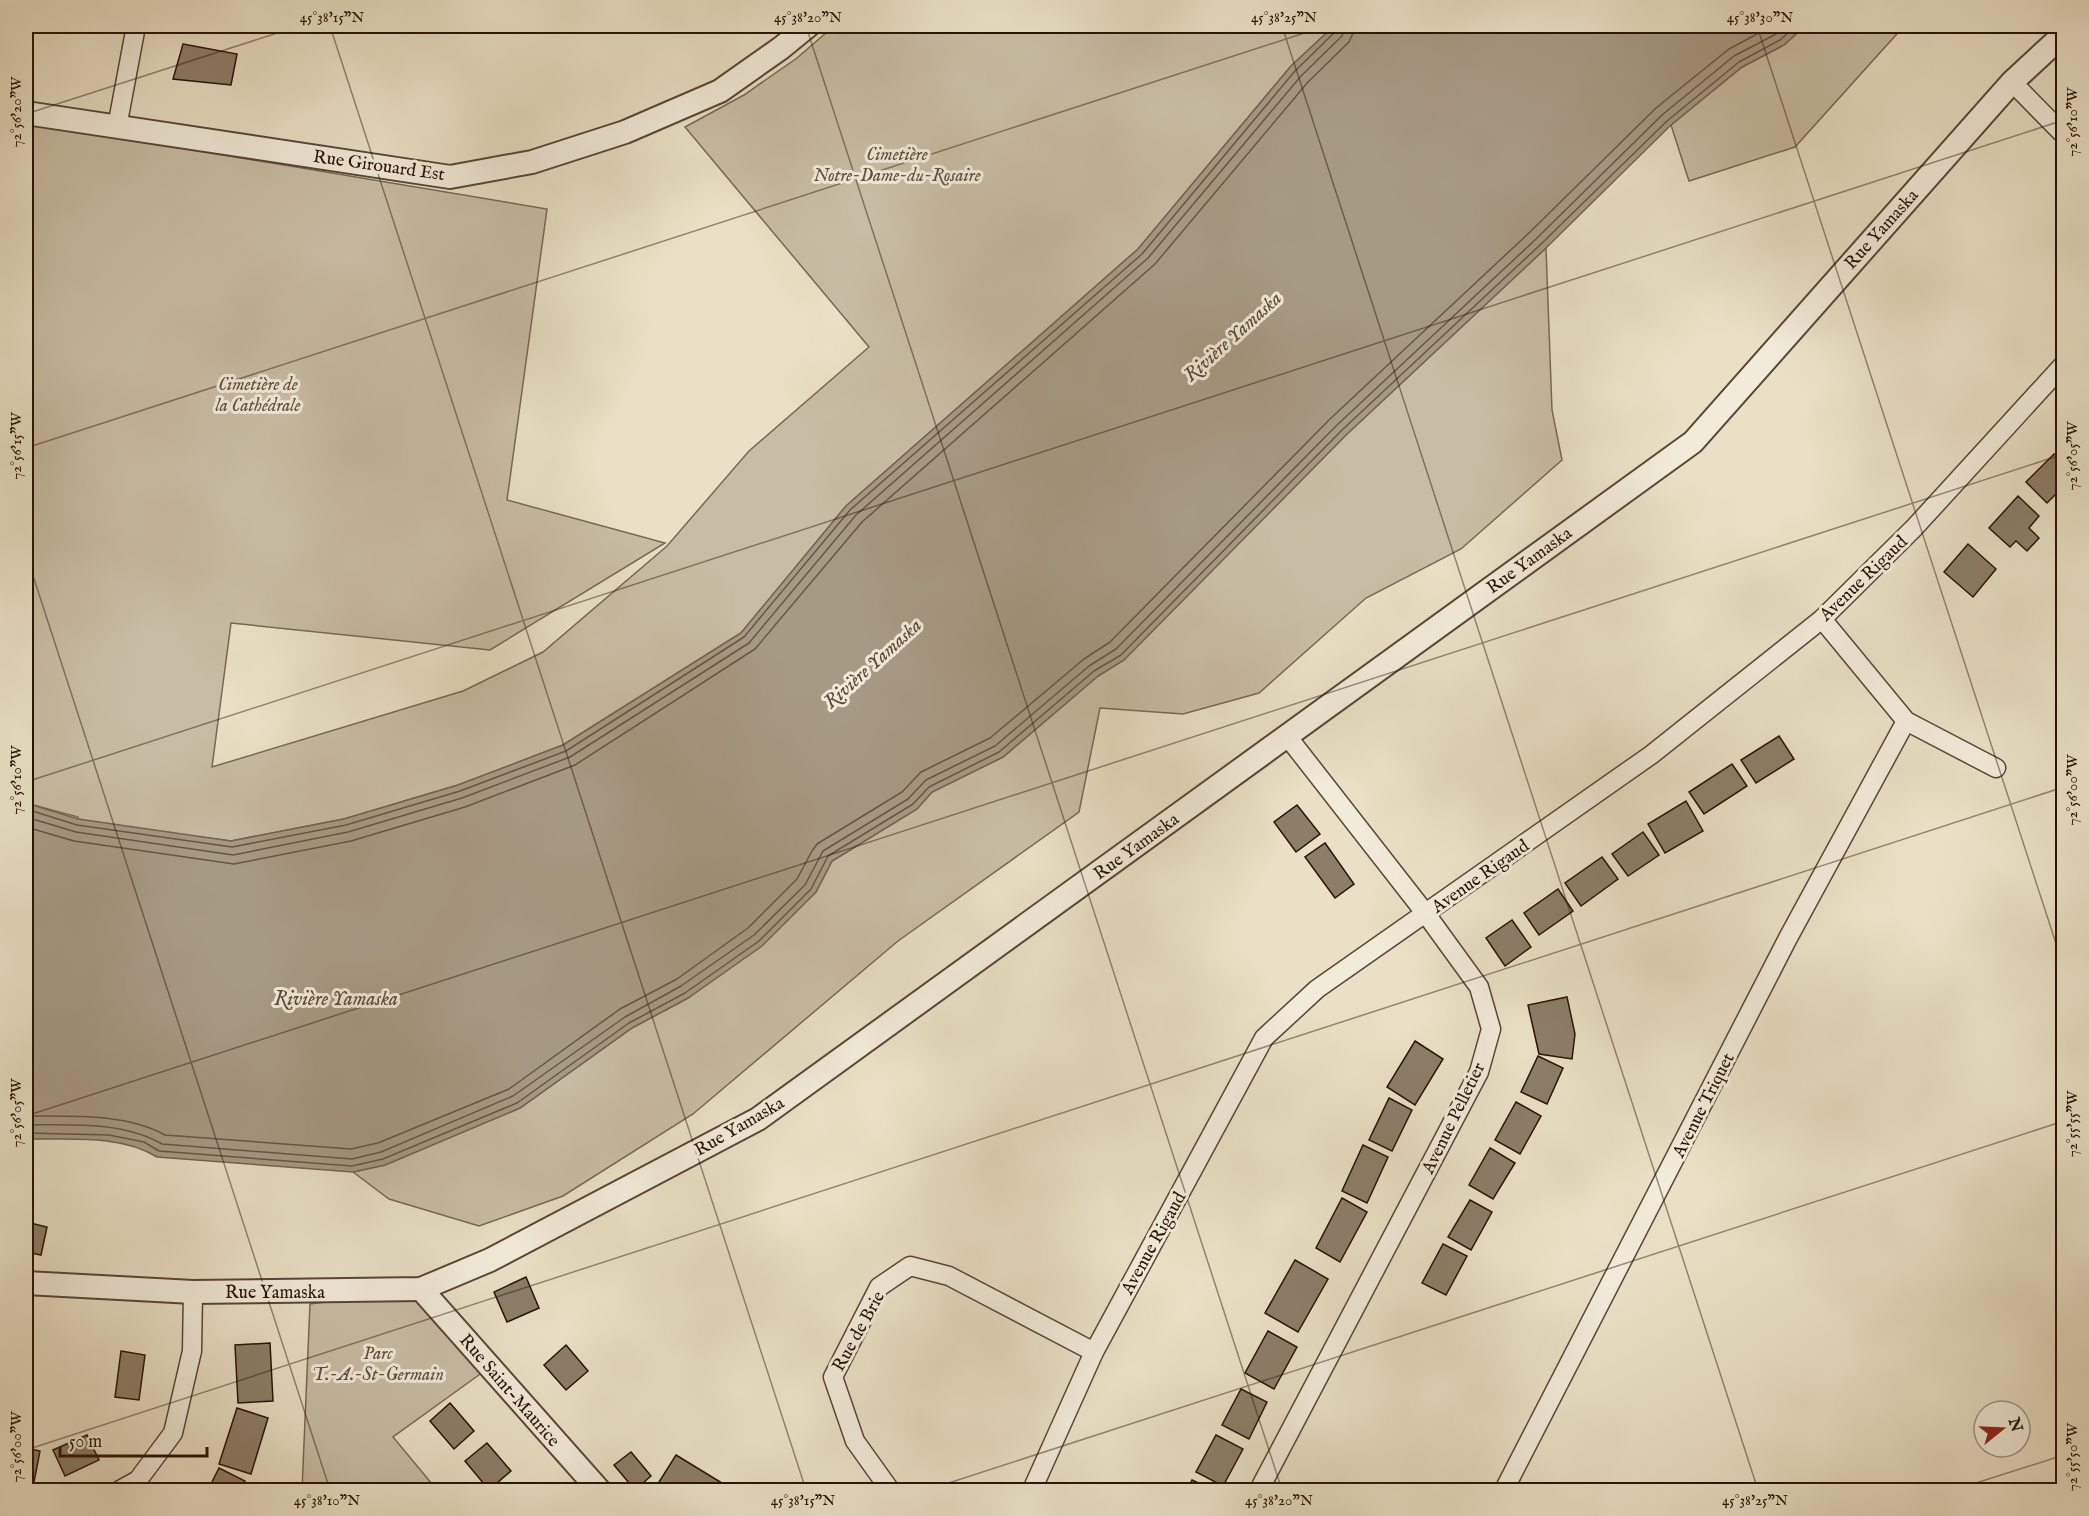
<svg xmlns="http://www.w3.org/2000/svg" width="2089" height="1516" viewBox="0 0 2089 1516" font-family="'IM FELL English',serif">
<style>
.green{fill:#c8bda4;stroke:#786854;stroke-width:1.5}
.water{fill:#a79a84;stroke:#746451;stroke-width:1.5}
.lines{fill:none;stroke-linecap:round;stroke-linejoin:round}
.shore{stroke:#675644;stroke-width:1.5}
.building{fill:#8c7e69;stroke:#271305;stroke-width:1.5}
.minor-casing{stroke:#584635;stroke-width:21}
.tertiary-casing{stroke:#584635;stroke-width:26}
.minor{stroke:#f1ebd9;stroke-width:18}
.tertiary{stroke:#f1ebd9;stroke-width:22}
.ticks{fill:none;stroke:#271305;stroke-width:1.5;stroke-opacity:0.45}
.labels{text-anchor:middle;stroke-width:6;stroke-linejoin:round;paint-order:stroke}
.park-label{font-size:18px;font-style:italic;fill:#5f4e3d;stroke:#f1ebd9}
.street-label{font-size:18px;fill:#271305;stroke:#f1ebd9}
.water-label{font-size:20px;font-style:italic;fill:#5a4938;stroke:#f1ebd9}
.neatline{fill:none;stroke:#271305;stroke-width:2}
.ticks-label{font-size:15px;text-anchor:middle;fill:#271305}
</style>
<rect width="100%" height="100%" fill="#e9e0c5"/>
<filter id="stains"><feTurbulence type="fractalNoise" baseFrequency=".00333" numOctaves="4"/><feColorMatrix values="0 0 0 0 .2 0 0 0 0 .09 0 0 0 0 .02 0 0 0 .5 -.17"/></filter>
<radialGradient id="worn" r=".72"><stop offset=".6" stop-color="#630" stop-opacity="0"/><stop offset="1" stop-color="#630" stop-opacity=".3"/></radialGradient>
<!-- green -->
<g class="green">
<polygon points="834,26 1334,26 1291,66 1138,249 846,506 741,633 563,745 458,785 344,819 231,841 113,826 78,819 78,817 26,803 26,122 547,209 507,500 665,543 490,650 231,623 212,767 463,691 543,652 667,546 749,451 869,347 685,127 744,95 797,58"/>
<polygon points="1805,26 1904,26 1795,147 1689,181 1671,125 1742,67 1784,45"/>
<polygon points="1546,248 1552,410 1562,460 1461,549 1366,598 1259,693 1183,714 1100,708 1079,812 898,941 693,1114 563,1196 479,1226 389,1199 353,1172 385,1165 520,1108 632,1028 688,998 816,892 832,861 917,809 932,792 1003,757 1098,676 1124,660 1346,435"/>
<polygon points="421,1289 490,1367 393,1437 437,1490 302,1490 310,1304"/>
</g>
<!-- water -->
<path class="water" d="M1334,26H1805L1784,45L1742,67L1671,125L1546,248L1346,435L1124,660L1098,676L1003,757L932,792L917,809L832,861L816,892L762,946L688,998L632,1028L520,1108L385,1165L353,1172L157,1157C120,1134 68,1140 26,1139V803L78,819L231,841L344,819L458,785L563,745L741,633L846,506L1138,249L1291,66Z"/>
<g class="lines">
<!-- shore -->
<g class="shore">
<polyline points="26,809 77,825 232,847 346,825 460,791 566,751 744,637 850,510 1142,254 1295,71 1335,32 1337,26"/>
<polyline points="26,817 76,832 233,855 348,832 462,798 570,757 749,643 856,515 1148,258 1301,76 1342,36 1345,26"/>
<polyline points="26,827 74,841 234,864 351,841 465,807 575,765 755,649 862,522 1155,264 1308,82 1349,42 1353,33 1354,26"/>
<path d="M26,1116C69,1116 126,1113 165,1135L351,1149L378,1143L509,1089L620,1009L677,979L748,928L797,879L812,851L817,844L902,792L921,772L990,738L1084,659L1110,642L1330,419L1530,232L1656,108L1729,49L1772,26"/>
<path d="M26,1125C70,1125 122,1121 162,1144L352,1159L381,1152L513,1096L625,1017L681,986L754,935L805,885L823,851L908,799L926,780L995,746L1089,666L1116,649L1336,426L1536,239L1662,115L1734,56L1776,34L1785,26"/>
<polyline points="26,1133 109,1135 144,1142 159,1151 352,1166 383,1159 517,1103 629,1023 685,993 759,941 811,889 828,856 913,804 929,787 999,752 1094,671 1121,655 1341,431 1541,244 1667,121 1739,62 1780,40 1796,26"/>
</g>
</g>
<!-- building -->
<g class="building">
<polygon points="183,44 237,54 231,85 173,79"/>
<polygon points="2054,454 2064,463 2064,486 2047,503 2026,482"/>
<polygon points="2018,496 2039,516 2029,528 2039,538 2027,551 2016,541 2010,547 1989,528"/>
<polygon points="1968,544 1996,569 1973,597 1944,572"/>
<polygon points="1779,736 1794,759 1756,783 1741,760"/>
<polygon points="1732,764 1747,786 1704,814 1689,792"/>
<polygon points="1686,801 1703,831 1665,853 1648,824"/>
<polygon points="1297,805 1320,834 1296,852 1274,822"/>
<polygon points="1643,832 1659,855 1628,876 1612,854"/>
<polygon points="1325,843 1354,884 1335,898 1305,857"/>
<polygon points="1602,857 1618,879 1581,906 1565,883"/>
<polygon points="1558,889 1573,911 1539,935 1524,913"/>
<polygon points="1512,920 1531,947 1505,966 1486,938"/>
<polygon points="1567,997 1575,1034 1572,1059 1539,1054 1528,1005"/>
<polygon points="1415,1041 1443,1059 1415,1105 1387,1087"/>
<polygon points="1538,1056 1563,1068 1547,1104 1521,1092"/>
<polygon points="1389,1098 1412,1110 1392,1151 1369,1140"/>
<polygon points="1516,1102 1541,1116 1520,1154 1495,1140"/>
<polygon points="1363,1145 1388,1157 1367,1203 1342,1191"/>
<polygon points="1490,1148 1515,1163 1493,1199 1469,1185"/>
<polygon points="1342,1198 1367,1212 1340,1262 1316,1248"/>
<polygon points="1470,1200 1492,1212 1471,1250 1448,1237"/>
<polygon points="26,1222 47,1227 41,1255 26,1252"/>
<polygon points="1443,1244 1467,1256 1446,1295 1422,1283"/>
<polygon points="1295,1260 1328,1279 1298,1332 1265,1313"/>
<polygon points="526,1277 539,1308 507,1322 494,1292"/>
<polygon points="1268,1331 1297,1347 1274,1389 1245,1373"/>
<polygon points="270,1343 273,1401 238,1403 235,1345"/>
<polygon points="566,1345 588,1371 566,1390 544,1365"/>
<polygon points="121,1351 145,1355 139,1400 115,1397"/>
<polygon points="1241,1389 1267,1402 1249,1439 1222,1425"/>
<polygon points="450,1403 474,1431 454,1449 430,1421"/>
<polygon points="237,1408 268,1418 251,1474 219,1464"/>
<polygon points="87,1435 99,1460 65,1476 53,1450"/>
<polygon points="1216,1435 1243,1449 1223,1486 1196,1472"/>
<polygon points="487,1443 511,1471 489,1490 465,1461"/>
<polygon points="26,1448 40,1451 34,1482 26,1481"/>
<polygon points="631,1452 651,1476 635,1490 614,1465"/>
<polygon points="676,1455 722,1483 718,1490 654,1490"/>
<polygon points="219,1468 245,1481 240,1490 208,1490"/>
<polygon points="1192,1480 1213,1490 1187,1490"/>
</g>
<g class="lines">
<!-- minor casing -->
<g class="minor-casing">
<g id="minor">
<polyline points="2012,82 2064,135"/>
<polyline points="117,127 136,26"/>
<polyline points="1822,619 1906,721 1996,768"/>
<polyline points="120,1490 138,1480 173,1433 192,1351 193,1292"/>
<polyline points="890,1490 855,1441 833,1377 879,1287 910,1266 949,1276 1094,1352"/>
<polyline points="1032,1490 1094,1352 1264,1038 1317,989 1651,755 1822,619 1914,528 2064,364"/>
<polyline points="1259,1490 1479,1072 1491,1029 1479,987 1426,914 1287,736"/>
<polyline points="1504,1490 1788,938 1906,721"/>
</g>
</g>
<!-- tertiary casing -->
<g class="tertiary-casing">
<g id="tertiary">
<polyline points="26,113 450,177 532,162 625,132 720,91 781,48 808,26"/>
<polyline points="26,1283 193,1292 421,1289 490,1260 758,1119 1693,442 2012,82 2064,34"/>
<polyline points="421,1289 599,1490"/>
</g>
</g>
<!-- minor -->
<use href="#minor" class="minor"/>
<!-- tertiary -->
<use href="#tertiary" class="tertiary"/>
</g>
<!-- ticks -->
<path class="ticks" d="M330,26L806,1490M806,26L1282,1490M1282,26L1758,1490M1757,26L2064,968M26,114L299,26M26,448L1326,26M26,554L330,1490M26,782L2064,120M26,1116L2064,454M26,1450L2064,787M927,1490L2064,1121M1954,1490L2064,1455"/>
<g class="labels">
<!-- park labels -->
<g class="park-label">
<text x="897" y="160">Cimetière<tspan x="897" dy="21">Notre-Dame-du-Rosaire</tspan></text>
<text x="258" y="390">Cimetière de<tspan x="258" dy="21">la Cathédrale</tspan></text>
<text x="378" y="1359">Parc<tspan x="378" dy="21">T.-A.-St-Germain</tspan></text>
</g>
<!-- street labels -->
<g class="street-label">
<text transform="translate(379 165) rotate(8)" y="6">Rue Girouard Est</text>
<text transform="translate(1881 229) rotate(-48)" y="6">Rue Yamaska</text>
<text transform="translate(1529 560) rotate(-36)" y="6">Rue Yamaska</text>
<text transform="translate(1863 578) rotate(-44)" y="6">Avenue Rigaud</text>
<text transform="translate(1136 846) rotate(-36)" y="6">Rue Yamaska</text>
<text transform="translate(1480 876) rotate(-35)" y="6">Avenue Rigaud</text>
<text transform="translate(1703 1105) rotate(-63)" y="6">Avenue Triquet</text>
<text transform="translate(1453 1118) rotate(-64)" y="6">Avenue Pelletier</text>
<text transform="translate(739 1126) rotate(-30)" y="6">Rue Yamaska</text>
<text transform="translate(1153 1243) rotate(-61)" y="6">Avenue Rigaud</text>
<text x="275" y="1298">Rue Yamaska</text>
<text transform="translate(858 1331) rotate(-61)" y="6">Rue de Brie</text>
<text transform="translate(510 1390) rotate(49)" y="6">Rue Saint-Maurice</text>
</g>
<!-- water labels -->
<g class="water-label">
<text transform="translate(1232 336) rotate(-42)" y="7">Rivière Yamaska</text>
<text transform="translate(872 663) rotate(-42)" y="7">Rivière Yamaska</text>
<text x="336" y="1005">Rivière Yamaska</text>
</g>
</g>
<!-- margin -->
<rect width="2089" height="1516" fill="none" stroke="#e9e0c5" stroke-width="66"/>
<!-- north arrow -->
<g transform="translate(2002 1429) rotate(72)"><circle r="28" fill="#f1ebd9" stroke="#a09584" stroke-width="1.5"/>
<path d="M0-4.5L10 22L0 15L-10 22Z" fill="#8f2418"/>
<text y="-9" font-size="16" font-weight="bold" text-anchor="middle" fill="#271305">N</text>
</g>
<!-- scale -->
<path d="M60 1447v9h147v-9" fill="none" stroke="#271305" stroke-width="3"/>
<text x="69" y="1447" font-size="18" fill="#271305" stroke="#f1ebd9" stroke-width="4.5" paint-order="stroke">50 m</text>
<rect x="33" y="33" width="2023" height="1450" class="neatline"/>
<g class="ticks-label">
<text x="332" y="22">45°38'15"N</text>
<text x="808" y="22">45°38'20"N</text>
<text x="1284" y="22">45°38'25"N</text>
<text x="1760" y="22">45°38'30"N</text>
<text transform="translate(16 112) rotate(-90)" y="5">72°56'20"W</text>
<text transform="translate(2072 122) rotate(-90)" y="5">72°56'10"W</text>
<text transform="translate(16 446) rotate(-90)" y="5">72°56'15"W</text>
<text transform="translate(2072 456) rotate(-90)" y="5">72°56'05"W</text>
<text transform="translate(16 780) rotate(-90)" y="5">72°56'10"W</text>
<text transform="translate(2072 790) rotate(-90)" y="5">72°56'00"W</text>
<text transform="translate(16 1113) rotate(-90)" y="5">72°56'05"W</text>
<text transform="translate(2072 1124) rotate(-90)" y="5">72°55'55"W</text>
<text transform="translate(16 1447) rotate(-90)" y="5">72°56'00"W</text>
<text transform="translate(2072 1457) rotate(-90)" y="5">72°55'50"W</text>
<text x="327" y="1505">45°38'10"N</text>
<text x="803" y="1505">45°38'15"N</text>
<text x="1279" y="1505">45°38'20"N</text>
<text x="1755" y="1505">45°38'25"N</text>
</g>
<rect width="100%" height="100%" filter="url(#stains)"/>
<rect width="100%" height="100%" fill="url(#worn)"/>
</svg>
